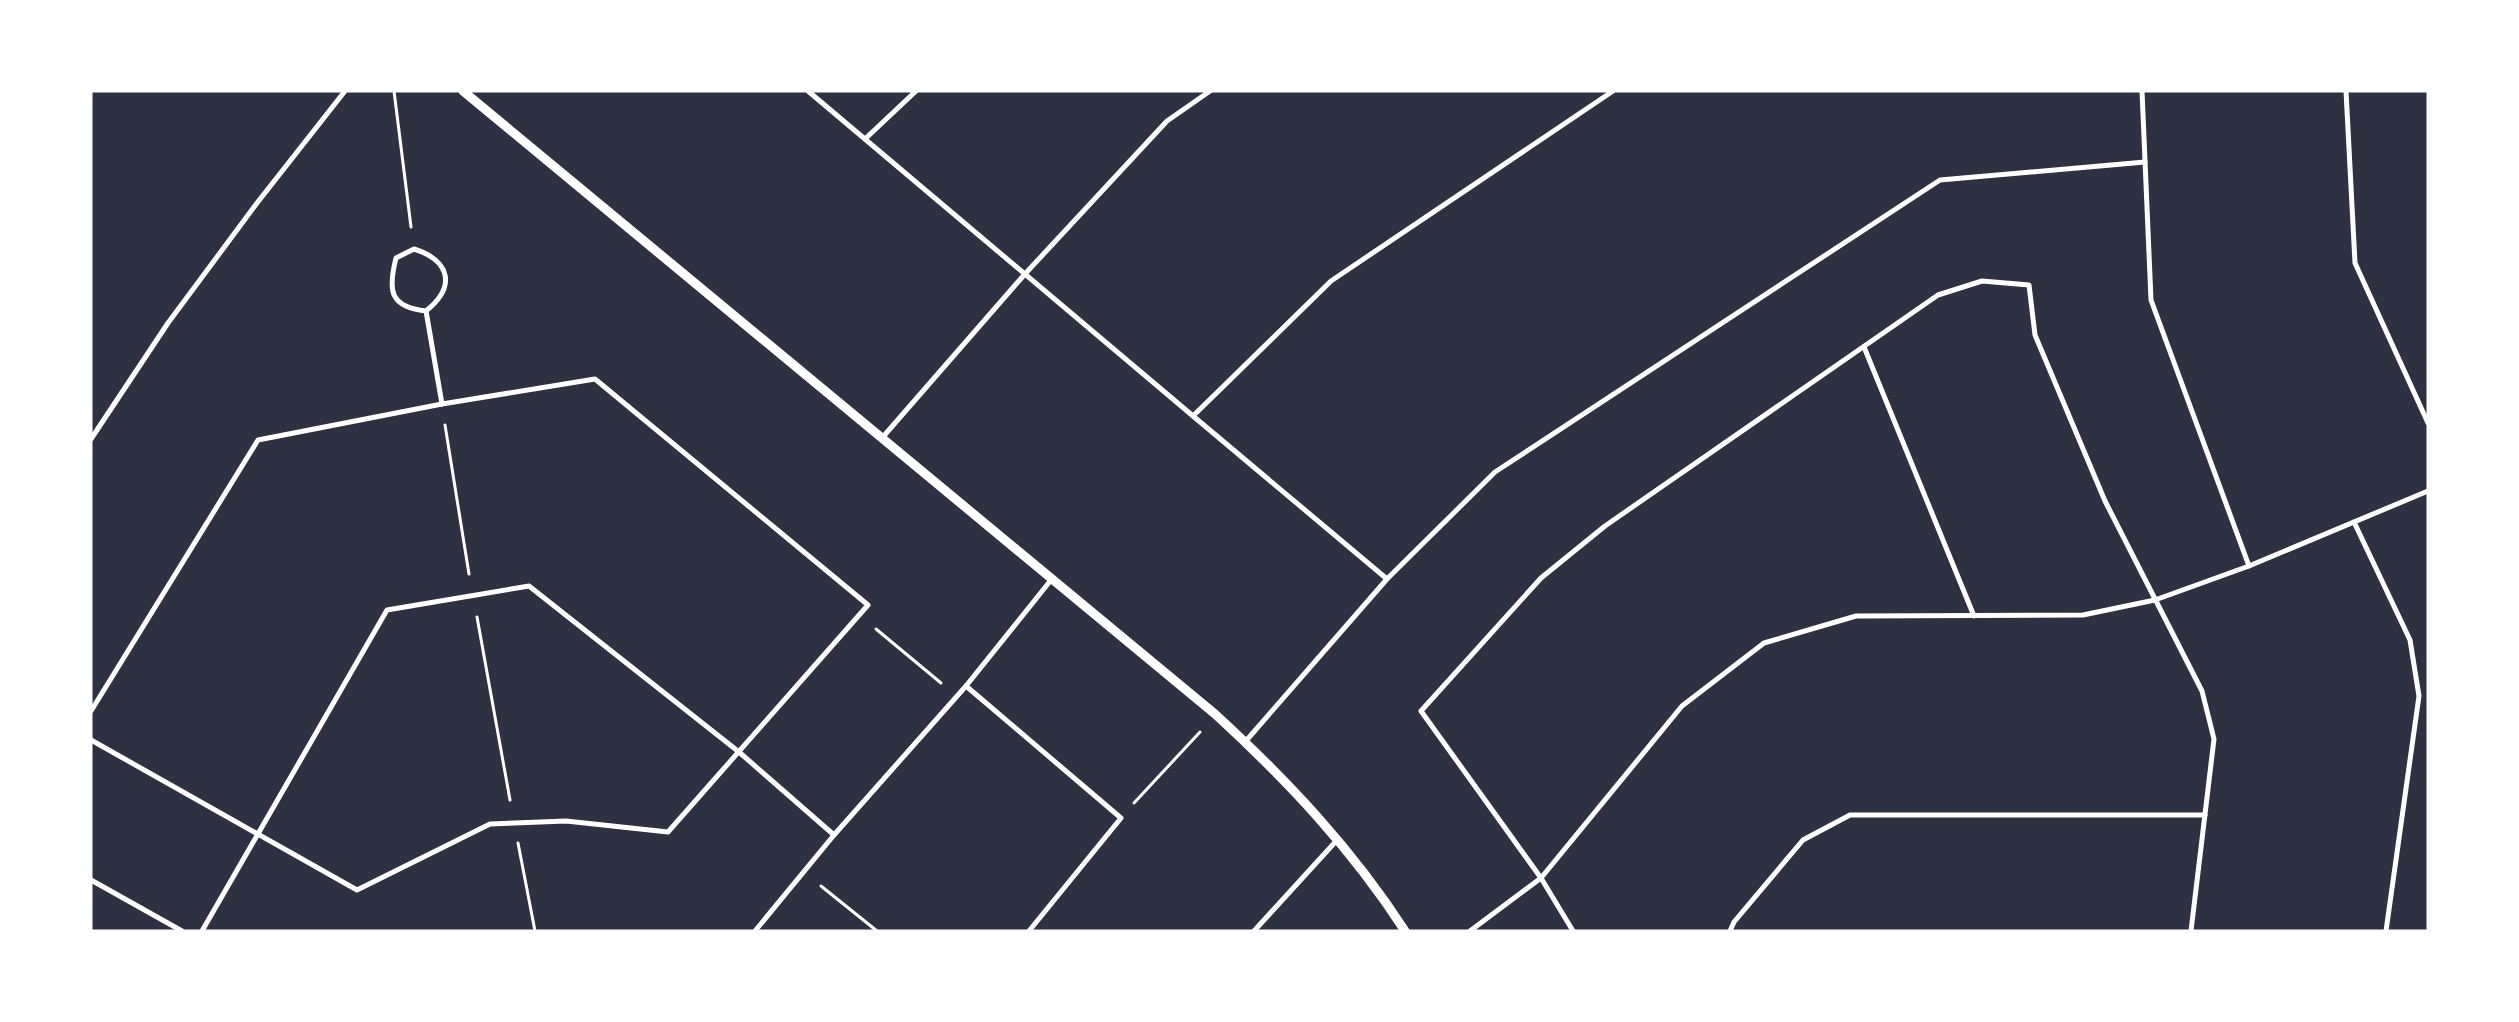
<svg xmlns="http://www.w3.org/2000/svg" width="2519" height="1022" viewBox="0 0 2519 1022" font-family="Ubuntu,sans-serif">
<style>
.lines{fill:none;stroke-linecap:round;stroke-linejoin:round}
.path{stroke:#fff;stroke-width:3}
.minor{stroke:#fff;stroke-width:5}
.tertiary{stroke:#fff;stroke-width:9}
</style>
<rect width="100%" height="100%" fill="#2d3142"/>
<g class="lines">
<!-- path -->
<g class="path">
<polyline points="394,91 411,227"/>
<polyline points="445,425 469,574"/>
<polyline points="477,617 510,800"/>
<polyline points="876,629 941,683"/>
<polyline points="1134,803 1200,732"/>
<polyline points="518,843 535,931"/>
<polyline points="821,886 877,931"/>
</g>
<!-- minor -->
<g class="minor">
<polyline points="808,91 1193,416 1331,281 1613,91"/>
<polyline points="2142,91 2151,300 2249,566 2428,491"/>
<polyline points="2346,91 2355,263 2428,423"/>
<polyline points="865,139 916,91"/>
<path d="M426,311C389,307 388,290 396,258L414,249C451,261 456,287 426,311L442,404"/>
<polyline points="1864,347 1974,616"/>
<polyline points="1193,416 1387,579"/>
<polyline points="882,438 1024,275 1167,121 1210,91"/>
<polyline points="91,439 168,323 257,203 345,91"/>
<polyline points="2354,522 2410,640 2419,696 2386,931"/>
<polyline points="966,686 1121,818 1029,931"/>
<polyline points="91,711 258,440 442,404 595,379 868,605 668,832 566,821 490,824 357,890 91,740"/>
<polyline points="1245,742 1387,579 1495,472 1940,180 2145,162"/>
<polyline points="91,880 182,931"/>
<polyline points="202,931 387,610 529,586 739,752 834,835"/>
<polyline points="755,931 834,835 966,686 1051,580"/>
<polyline points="1254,931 1338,839"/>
<polyline points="1470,931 1541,878 1682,706 1764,643 1856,616 2083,615 2155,600 2249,566"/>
<polyline points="1573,931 1541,878 1421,711 1541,578 1605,526 1938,295 1982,281 2029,285 2035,335 2105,501 2202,691 2214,739 2191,931"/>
<polyline points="1730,931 1734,922 1803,840 1850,815 2205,815"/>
</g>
<!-- tertiary -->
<path class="tertiary" d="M463,91L1215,714C1287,780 1352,849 1405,931"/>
</g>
<!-- border -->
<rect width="2519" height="1022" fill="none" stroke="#ffffff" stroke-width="185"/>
</svg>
